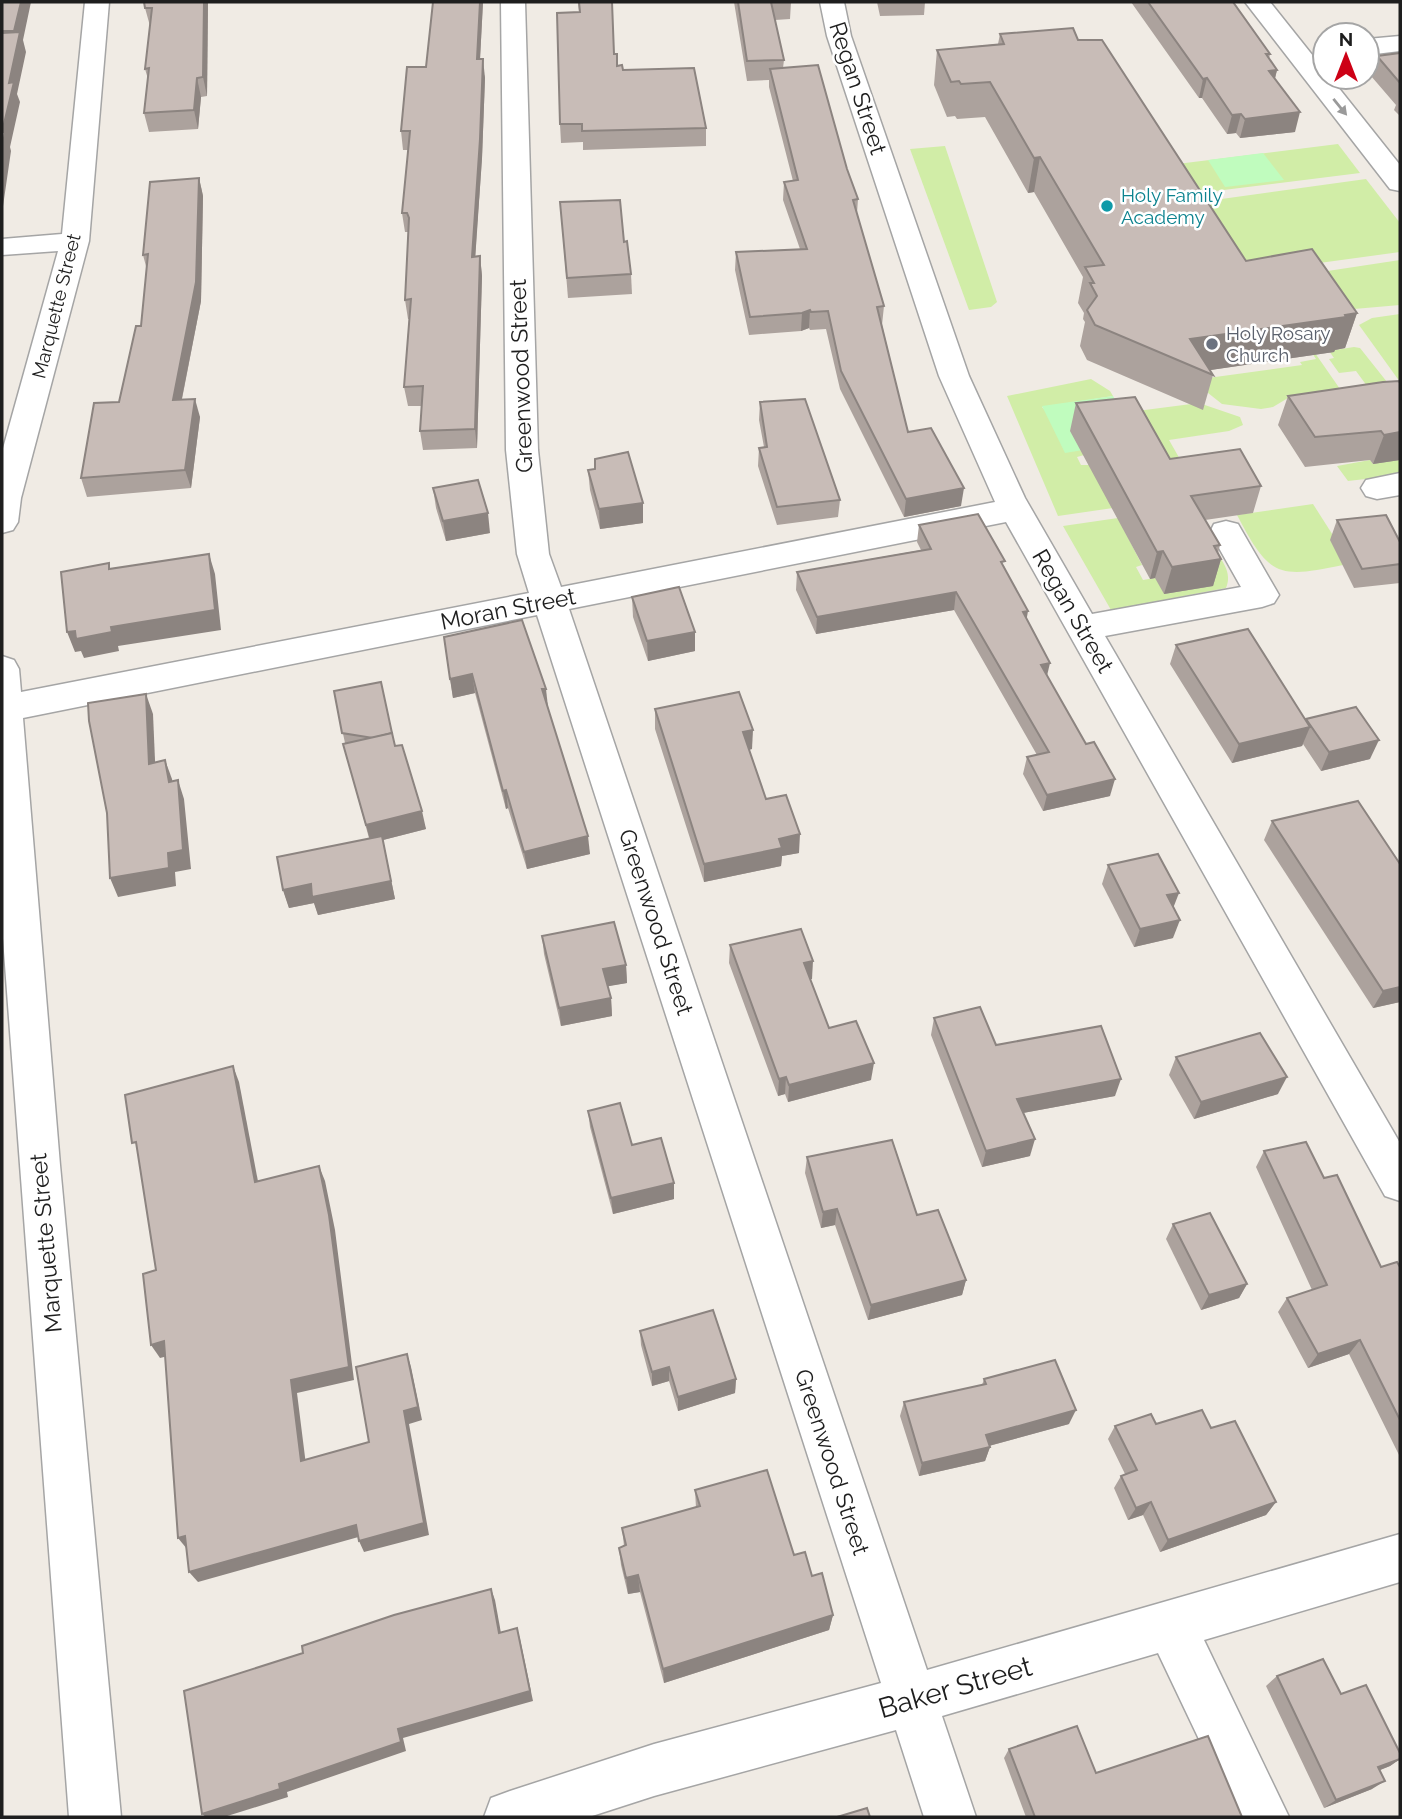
<svg xmlns="http://www.w3.org/2000/svg" width="1402" height="1819" viewBox="0 0 1402 1819" font-family="Raleway,sans-serif">
<style>
.grass{fill:#d1eda7}
.park{fill:#c0fcbe}
.lines{fill:none;stroke-linecap:round;stroke-linejoin:round}
.minor-casing{stroke:#a5a5a5;stroke-width:3}
.minor{fill:#fff;fill-rule:evenodd}
.wall{fill:#aca29d}
.shaded-wall{fill:#8c8480}
.building{fill:#c8bcb7;stroke:#8c8480;stroke-width:2}
.oneway{fill:#9a9a9a}
.culture-dot{fill:#0f9aa8;stroke:#fff;stroke-width:2.5}
.worship-dot{fill:#6b7280;stroke:#fff;stroke-width:2.5}
.labels{text-anchor:middle;stroke-width:5;stroke-linejoin:round;paint-order:stroke}
.far-culture-label{font-size:19px;fill:#0d838f;stroke:#fff;text-anchor:start}
.far-street-label{font-size:19px;fill:#1e1e1e;stroke:#fff}
.far-worship-label{font-size:19px;fill:#5b616d;stroke:#fff;text-anchor:start}
.street-label{font-size:23px;fill:#1e1e1e;stroke:#fff}
.near-street-label{font-size:28px;fill:#1e1e1e;stroke:#fff}
</style>
<rect width="100%" height="100%" fill="#f0ebe4"/>
<!-- grass -->
<g class="grass">
<polygon points="1338,144 1360,173 1167,197 1169,165"/>
<polygon points="945,146 997,302 991,307 969,310 910,149"/>
<polygon points="1366,179 1400,223 1400,252 1224,276 1171,206"/>
<polygon points="1400,260 1400,305 1354,309 1321,272"/>
<polygon points="1400,314 1400,382 1359,325 1372,318"/>
<polygon points="1354,347 1360,348 1387,382 1370,390 1356,371 1339,373 1329,359 1334,358 1329,351"/>
<polygon points="1312,353 1315,353 1340,389 1288,398 1273,407 1261,409 1222,404 1203,389 1208,378 1302,365 1300,362 1316,359"/>
<polygon points="1091,379 1110,391 1113,396 1042,407 1081,450 1084,455 1077,457 1081,465 1089,465 1113,508 1058,516 1007,396"/>
<polygon points="1199,403 1240,417 1243,425 1229,431 1169,440 1201,496 1190,497 1137,411"/>
<polygon points="1400,456 1400,475 1348,481 1337,466 1370,460 1373,464"/>
<path d="M1313,504L1336,540L1343,565C1277,579 1269,576 1237,515Z"/>
<path d="M1118,518L1142,565L1136,567L1143,580L1155,578L1213,546C1221,560 1233,572 1226,588L1111,610L1063,526Z"/>
</g>
<!-- park -->
<g class="park">
<polygon points="1263,153 1284,180 1225,187 1208,160"/>
<polygon points="1113,396 1138,441 1065,453 1042,406"/>
</g>
<g class="lines">
<!-- minor casing -->
<g class="minor-casing">
<g id="minor">
<polygon points="85,2 109,2 89,241 21,498 18,522 13,530 2,533 2,452 58,251 2,255 2,239 62,234"/>
<polygon points="501,2 525,2 538,450 549,554 561,587 995,502 939,376 827,36 820,2 844,2 851,36 969,376 1025,498 1092,614 1241,587 1210,532 1214,524 1226,521 1238,524 1279,595 1274,603 1262,607 1105,636 1400,1143 1400,1201 1385,1196 1006,522 569,609 927,1670 1400,1534 1400,1582 1204,1640 1289,1817 1236,1817 1158,1653 942,1716 976,1817 924,1817 896,1730 654,1796 589,1817 484,1817 491,1798 510,1791 654,1744 881,1683 537,615 23,718 60,1165 121,1817 69,1817 2,925 2,656 14,660 19,669 21,692 529,593 517,554 506,450"/>
<polygon points="1245,2 1270,2 1325,71 1325,77 1330,77 1400,165 1400,191 1390,189"/>
<polygon points="1400,36 1400,51 1367,55 1367,39"/>
<polygon points="1400,473 1400,495 1377,499 1366,496 1361,488 1366,480"/>
</g>
</g>
<!-- minor -->
<use href="#minor" class="minor"/>
</g>
<!-- wall -->
<g class="wall">
<polygon points="208,2 207,96 201,97 198,129 149,132 144,113 148,79 145,69 150,26 145,8"/>
<polygon points="433,2 483,2 480,59 485,78 482,158 475,257 480,256 482,276 477,448 423,450 420,431 422,406 408,406 404,387 409,319 408,319 405,300 408,232 405,232 402,213 408,150 403,150 401,131 426,67"/>
<polygon points="578,2 612,2 614,54 617,66 706,128 706,146 583,150 583,142 561,143 560,124 579,12"/>
<polygon points="734,2 791,2 790,19 775,20 784,60 783,68 847,169 858,199 857,213 884,306 882,325 908,432 961,506 904,517 840,389 826,329 810,330 809,328 801,331 749,335 735,270 736,252 800,249 783,200 784,182 793,181 769,87 769,80 747,81"/>
<polygon points="877,2 925,2 924,15 880,16"/>
<polygon points="1131,2 1233,2 1270,54 1269,59 1277,70 1275,79 1295,132 1240,138 1236,133 1227,134 1202,98 1199,98"/>
<polygon points="1000,34 1078,40 1246,261 1357,313 1345,348 1335,350 1334,352 1210,370 1213,375 1203,410 1087,360 1080,346 1085,322 1083,319 1084,313 1078,303 1083,277 1034,192 1028,193 985,117 957,119 955,116 947,117 934,85 937,50 998,44"/>
<polygon points="1400,53 1400,116 1394,110 1396,105 1371,76 1377,56"/>
<polygon points="199,178 203,196 201,301 182,399 200,417 191,488 87,497 81,478 119,402 141,326 147,270 143,255"/>
<polygon points="560,202 624,242 631,274 632,294 568,298"/>
<polygon points="1400,383 1400,460 1373,464 1370,460 1305,467 1278,425 1288,396"/>
<polygon points="760,402 840,500 838,517 777,525 758,466 759,448 764,447 759,420"/>
<polygon points="1076,403 1170,459 1261,486 1253,513 1205,520 1220,545 1218,553 1221,559 1213,586 1164,594 1155,578 1150,579 1070,431"/>
<polygon points="588,470 643,523 600,529 590,490"/>
<polygon points="433,488 490,533 446,541 436,508"/>
<polygon points="1337,520 1400,542 1400,583 1354,588 1330,540"/>
<polygon points="919,525 1004,566 1027,619 1047,675 1110,796 1043,811 1023,774 1027,757 1037,755 954,610 816,634 796,590 797,572 921,550 917,542"/>
<polygon points="632,597 695,651 648,661 633,617"/>
<polygon points="444,637 548,707 590,854 527,869 508,808 506,809 475,693 453,698"/>
<polygon points="1176,645 1306,720 1306,719 1370,759 1321,771 1303,744 1302,746 1232,763 1170,664"/>
<polygon points="334,691 395,746 426,829 383,840 395,899 318,915 314,903 289,908 283,890 369,838 343,744 347,743 345,743"/>
<polygon points="655,709 752,749 749,750 766,799 799,853 782,856 781,866 704,882 655,729"/>
<polygon points="1272,821 1400,1002 1373,1008 1264,840"/>
<polygon points="1108,865 1173,907 1173,938 1134,947 1102,884"/>
<polygon points="542,936 626,965 627,983 607,986 611,998 612,1016 561,1026 544,954"/>
<polygon points="730,945 812,979 810,979 829,1028 871,1080 788,1102 785,1094 778,1096 729,963"/>
<polygon points="934,1018 996,1045 1115,1096 1023,1113 1030,1156 982,1167 931,1035"/>
<polygon points="1176,1057 1278,1094 1194,1119 1169,1075"/>
<polygon points="588,1111 632,1145 674,1183 674,1199 613,1214 590,1127"/>
<polygon points="1264,1151 1324,1178 1381,1267 1400,1267 1400,1457 1349,1354 1308,1368 1278,1312 1287,1298 1312,1290 1256,1167"/>
<polygon points="807,1157 917,1215 966,1280 962,1295 868,1320 835,1225 821,1228 805,1173"/>
<polygon points="1173,1224 1247,1284 1239,1298 1201,1310 1166,1239"/>
<polygon points="640,1331 736,1379 735,1393 678,1411 669,1381 652,1386 641,1345"/>
<polygon points="984,1379 1069,1424 989,1446 990,1447 985,1461 919,1476 900,1416 904,1402 982,1385"/>
<polygon points="1156,1424 1211,1428 1276,1502 1266,1515 1160,1552 1143,1515 1128,1520 1114,1488 1121,1476 1125,1474 1108,1439 1115,1426"/>
<polygon points="695,1490 794,1555 812,1576 833,1615 829,1630 664,1683 640,1592 628,1594 621,1565 619,1548 624,1546 622,1528 696,1508"/>
<polygon points="1277,1676 1341,1694 1400,1753 1400,1759 1390,1766 1380,1770 1372,1789 1324,1808 1266,1686"/>
<polygon points="1009,1749 1096,1773 1242,1817 1026,1817 1004,1758"/>
</g>
<!-- shaded-wall -->
<g class="shaded-wall">
<polygon points="21,2 31,2 23,40 26,52 17,94 20,102 10,147 11,151 2,213 2,132 9,83 18,42 14,31"/>
<polygon points="204,2 208,2 207,96 203,77"/>
<polygon points="480,2 483,2 479,78 477,59"/>
<polygon points="483,59 485,78 482,158 474,276 472,257"/>
<polygon points="1277,70 1272,89 1269,71"/>
<polygon points="197,78 201,97 198,129 194,110"/>
<polygon points="1207,78 1202,98 1199,98 1203,79"/>
<polygon points="1300,112 1295,132 1240,138 1245,119"/>
<polygon points="1241,114 1236,133 1227,134 1232,115"/>
<polygon points="1040,157 1034,192 1028,193 1034,158"/>
<polygon points="199,178 203,196 201,301 178,418 173,400"/>
<polygon points="480,256 482,276 477,448 475,429"/>
<polygon points="810,310 809,328 801,331 802,313"/>
<polygon points="1357,313 1345,348 1335,350 1334,352 1204,371 1190,339"/>
<polygon points="195,399 200,417 191,488 185,470"/>
<polygon points="1400,432 1400,460 1373,464 1384,435"/>
<polygon points="964,488 961,506 904,517 906,499"/>
<polygon points="643,503 643,523 600,529 599,509"/>
<polygon points="488,513 490,533 446,541 443,521"/>
<polygon points="1163,551 1155,578 1150,579 1157,552"/>
<polygon points="209,554 215,574 221,630 118,646 119,651 84,658 81,651 75,652 67,632 111,627"/>
<polygon points="1221,559 1213,586 1164,594 1172,567"/>
<polygon points="956,592 954,610 816,634 817,617"/>
<polygon points="1028,611 1025,628 1023,612"/>
<polygon points="695,632 695,651 648,661 647,641"/>
<polygon points="1050,663 1046,680 1041,665"/>
<polygon points="472,674 475,693 453,698 450,679"/>
<polygon points="542,689 546,689 548,707"/>
<polygon points="146,694 153,714 156,783 149,764"/>
<polygon points="1310,727 1302,746 1232,763 1239,744"/>
<polygon points="753,730 752,749 742,751 743,732"/>
<polygon points="1379,740 1370,759 1321,771 1329,752"/>
<polygon points="165,760 172,779 176,801 169,782"/>
<polygon points="1115,779 1110,796 1043,811 1047,795"/>
<polygon points="178,780 184,799 191,869 175,872 176,886 118,897 110,878 168,853"/>
<polygon points="506,790 508,808 506,809 503,791"/>
<polygon points="422,811 426,829 383,840 395,899 318,915 314,903 289,908 283,890 371,844 366,825"/>
<polygon points="800,834 799,853 782,856 781,866 704,882 704,864 779,839"/>
<polygon points="588,836 590,854 527,869 524,852"/>
<polygon points="1179,893 1172,911 1167,895"/>
<polygon points="1180,920 1173,938 1134,947 1140,929"/>
<polygon points="813,961 812,979 803,981 804,963"/>
<polygon points="626,965 627,983 604,987 603,969"/>
<polygon points="1400,987 1400,1002 1373,1008 1383,991"/>
<polygon points="611,998 612,1016 561,1026 559,1008"/>
<polygon points="874,1063 871,1080 788,1102 789,1085"/>
<polygon points="233,1066 239,1082 261,1197 255,1182"/>
<polygon points="786,1077 785,1094 778,1096 779,1079"/>
<polygon points="1287,1077 1278,1094 1194,1119 1201,1102"/>
<polygon points="1121,1079 1115,1096 1012,1115 1017,1099"/>
<polygon points="1035,1139 1030,1156 982,1167 986,1151"/>
<polygon points="319,1166 325,1181 335,1230 354,1380 297,1393 307,1473 301,1461 291,1380"/>
<polygon points="674,1183 674,1199 613,1214 611,1198"/>
<polygon points="837,1209 835,1225 821,1228 823,1212"/>
<polygon points="966,1280 962,1295 868,1320 871,1305"/>
<polygon points="1247,1284 1239,1298 1201,1310 1209,1295"/>
<polygon points="1360,1340 1349,1354 1308,1368 1318,1354"/>
<polygon points="164,1341 172,1355 160,1358 151,1345"/>
<polygon points="407,1354 411,1367 422,1420 409,1424 429,1535 364,1552 359,1541"/>
<polygon points="669,1367 669,1381 652,1386 652,1372"/>
<polygon points="736,1379 735,1393 678,1411 678,1397"/>
<polygon points="1076,1410 1069,1424 981,1448 986,1435"/>
<polygon points="990,1447 985,1461 919,1476 922,1463"/>
<polygon points="1151,1502 1143,1515 1128,1520 1136,1508"/>
<polygon points="1276,1502 1266,1515 1160,1552 1168,1540"/>
<polygon points="356,1525 362,1536 198,1582 189,1572"/>
<polygon points="185,1536 187,1549 178,1538"/>
<polygon points="638,1575 640,1592 628,1594 626,1578"/>
<polygon points="491,1589 495,1600 503,1644 499,1633"/>
<polygon points="833,1615 829,1630 664,1683 663,1669"/>
<polygon points="517,1628 520,1639 533,1701 403,1738 406,1751 287,1792 288,1797 224,1817 206,1817 202,1814 279,1784 398,1729"/>
<polygon points="1400,1759 1390,1766 1365,1776 1378,1767"/>
<polygon points="1385,1781 1372,1789 1324,1808 1336,1800"/>
</g>
<!-- building -->
<g class="building">
<polygon points="2,2 21,2 14,31 2,31"/>
<polygon points="144,2 204,2 203,77 197,78 194,110 144,113 149,68 145,69 152,8 145,8"/>
<polygon points="433,2 480,2 477,59 483,59 480,139 472,257 480,256 475,429 420,431 423,386 404,387 411,299 405,300 409,218 407,213 402,213 410,131 401,131 407,67 426,67"/>
<polygon points="579,2 612,2 614,54 617,54 617,66 622,65 623,70 694,68 706,128 582,131 582,124 560,124 557,13 580,12"/>
<polygon points="738,2 771,2 784,60 747,61"/>
<polygon points="1148,2 1233,2 1270,54 1266,54 1277,70 1269,71 1300,112 1245,119 1241,114 1232,115 1207,78 1203,79"/>
<polygon points="1073,28 1078,40 1102,40 1246,261 1312,249 1357,313 1345,315 1346,317 1190,339 1213,375 1095,325 1087,310 1097,296 1090,283 1094,283 1085,267 1104,265 1040,157 1034,158 990,82 961,84 959,81 951,82 937,50 1004,44 1000,34"/>
<polygon points="20,32 9,83 14,82 2,132 5,132 2,150 2,33"/>
<polygon points="1400,53 1400,83 1377,56"/>
<polygon points="818,65 847,169 858,199 853,200 884,306 877,307 908,432 931,428 964,488 906,499 841,371 828,311 811,312 810,310 802,313 750,317 736,252 807,249 784,182 798,180 770,69"/>
<polygon points="199,178 196,282 173,400 195,399 185,470 81,478 94,403 119,402 136,326 141,326 148,254 143,255 150,182"/>
<polygon points="620,200 624,242 627,241 631,274 567,278 560,202"/>
<polygon points="1399,381 1400,383 1400,432 1384,435 1381,431 1315,437 1288,396 1383,382"/>
<polygon points="1135,397 1170,459 1240,449 1261,486 1191,496 1220,545 1214,546 1221,559 1172,567 1163,551 1157,552 1076,403"/>
<polygon points="805,399 840,500 777,507 759,448 767,447 760,402"/>
<polygon points="628,452 643,503 599,509 588,470 595,469 595,459"/>
<polygon points="478,480 488,513 443,521 433,488"/>
<polygon points="978,514 1005,561 1001,562 1028,611 1023,612 1050,663 1041,665 1086,744 1094,742 1115,779 1047,795 1027,757 1049,752 956,592 817,617 797,572 931,549 919,525"/>
<polygon points="1386,515 1400,542 1400,564 1362,569 1337,520"/>
<polygon points="209,554 215,610 111,627 112,632 76,639 75,631 67,632 61,572 109,563 109,569"/>
<polygon points="679,587 695,632 647,641 632,597"/>
<polygon points="522,620 546,689 542,689 588,836 524,852 506,790 503,791 472,674 450,679 444,637"/>
<polygon points="1248,629 1310,727 1239,744 1176,645"/>
<polygon points="381,682 392,733 373,738 342,733 334,691"/>
<polygon points="739,692 753,730 743,732 766,799 786,795 800,834 779,839 782,848 704,864 655,709"/>
<polygon points="146,694 149,764 165,760 169,782 178,780 183,850 168,853 169,868 110,878 107,813 89,721 88,703"/>
<polygon points="1356,707 1379,740 1329,752 1306,719"/>
<polygon points="392,733 395,746 402,745 422,811 366,825 343,744"/>
<polygon points="1358,801 1400,864 1400,987 1383,991 1272,821"/>
<polygon points="382,836 391,881 312,897 311,884 283,890 277,857"/>
<polygon points="1158,854 1179,893 1167,895 1180,920 1140,929 1108,865"/>
<polygon points="614,922 626,965 603,969 611,998 559,1008 542,936"/>
<polygon points="801,929 813,961 804,963 829,1028 856,1021 874,1063 789,1085 786,1077 779,1079 730,945"/>
<polygon points="980,1007 996,1045 1101,1026 1121,1079 1017,1099 1035,1139 986,1151 934,1018"/>
<polygon points="1260,1033 1287,1077 1201,1102 1176,1057"/>
<polygon points="233,1066 255,1182 319,1166 329,1215 349,1367 291,1380 301,1461 369,1442 356,1367 407,1354 418,1407 404,1411 424,1523 359,1541 356,1525 189,1572 185,1536 178,1538 164,1341 151,1345 143,1274 156,1270 136,1142 132,1143 125,1095"/>
<polygon points="620,1103 632,1145 661,1138 674,1183 611,1198 588,1111"/>
<polygon points="892,1140 917,1215 938,1210 966,1280 871,1305 837,1209 823,1212 807,1157"/>
<polygon points="1306,1142 1324,1178 1337,1175 1381,1267 1397,1262 1400,1267 1400,1420 1360,1340 1318,1354 1287,1298 1327,1285 1264,1151"/>
<polygon points="1210,1213 1247,1284 1209,1295 1173,1224"/>
<polygon points="713,1310 736,1379 678,1397 669,1367 652,1372 640,1331"/>
<polygon points="1055,1360 1076,1410 986,1435 990,1447 922,1463 904,1402 986,1384 984,1379"/>
<polygon points="1202,1410 1211,1428 1235,1421 1276,1502 1168,1540 1151,1502 1136,1508 1121,1476 1137,1470 1115,1426 1151,1414 1156,1424"/>
<polygon points="767,1470 794,1555 805,1552 812,1576 822,1573 833,1615 663,1669 638,1575 626,1578 619,1548 626,1545 622,1528 700,1506 695,1490"/>
<polygon points="491,1589 499,1633 517,1628 530,1691 398,1729 401,1742 279,1784 280,1789 202,1814 184,1691 303,1653 302,1646 394,1615"/>
<polygon points="1323,1659 1341,1694 1366,1685 1400,1753 1400,1759 1378,1767 1385,1781 1336,1800 1277,1676"/>
<polygon points="1077,1726 1096,1773 1208,1736 1242,1817 1035,1817 1009,1749"/>
<polygon points="867,1808 870,1817 837,1817"/>
</g>
<!-- one-way arrows -->
<defs><path id="oneway-solid" d="M-6-.8H1V-3.2L6.5 0L1 3.2V.8H-6Z" transform="scale(1.75)"/></defs>
<use class="oneway" href="#oneway-solid" transform="translate(1340 107) rotate(51)"/>
<!-- markers -->
<circle class="culture-dot" cx="1107" cy="206" r="7"/>
<circle class="worship-dot" cx="1212" cy="344" r="7"/>
<g class="labels">
<!-- far-culture labels -->
<g class="far-culture-label">
<text x="1121" y="202">Holy Family<tspan x="1121" dy="22">Academy</tspan></text>
</g>
<!-- far-street labels -->
<g class="far-street-label">
<text transform="translate(56 306) rotate(-76)" y="7">Marquette Street</text>
</g>
<!-- far-worship labels -->
<g class="far-worship-label">
<text x="1226" y="340">Holy Rosary<tspan x="1226" dy="22">Church</tspan></text>
</g>
<!-- street labels -->
<g class="street-label">
<text transform="translate(858 88) rotate(72)" y="8">Regan Street</text>
<text transform="translate(521 376) rotate(-92)" y="8">Greenwood Street</text>
<text transform="translate(508 609) rotate(-11)" y="8">Moran Street</text>
<text transform="translate(1073 611) rotate(60)" y="8">Regan Street</text>
<text transform="translate(656 922) rotate(72)" y="8">Greenwood Street</text>
<text transform="translate(46 1243) rotate(-95)" y="8">Marquette Street</text>
<text transform="translate(832 1462) rotate(72)" y="8">Greenwood Street</text>
</g>
<!-- near-street labels -->
<g class="near-street-label">
<text transform="translate(955 1687) rotate(-16)" y="10">Baker Street</text>
</g>
</g>
<!-- border -->
<rect width="1402" height="1819" fill="none" stroke="#1e1e1e" stroke-width="7"/>
<!-- north arrow -->
<g transform="translate(1346 56)"><circle r="33" fill="#ffffff" stroke="#a5a5a5" stroke-width="2"/>
<path d="M0-5L12 26L0 18L-12 26Z" fill="#cd0015"/>
<text y="-10" font-size="19" font-weight="bold" text-anchor="middle" fill="#1e1e1e">N</text>
</g>
</svg>
